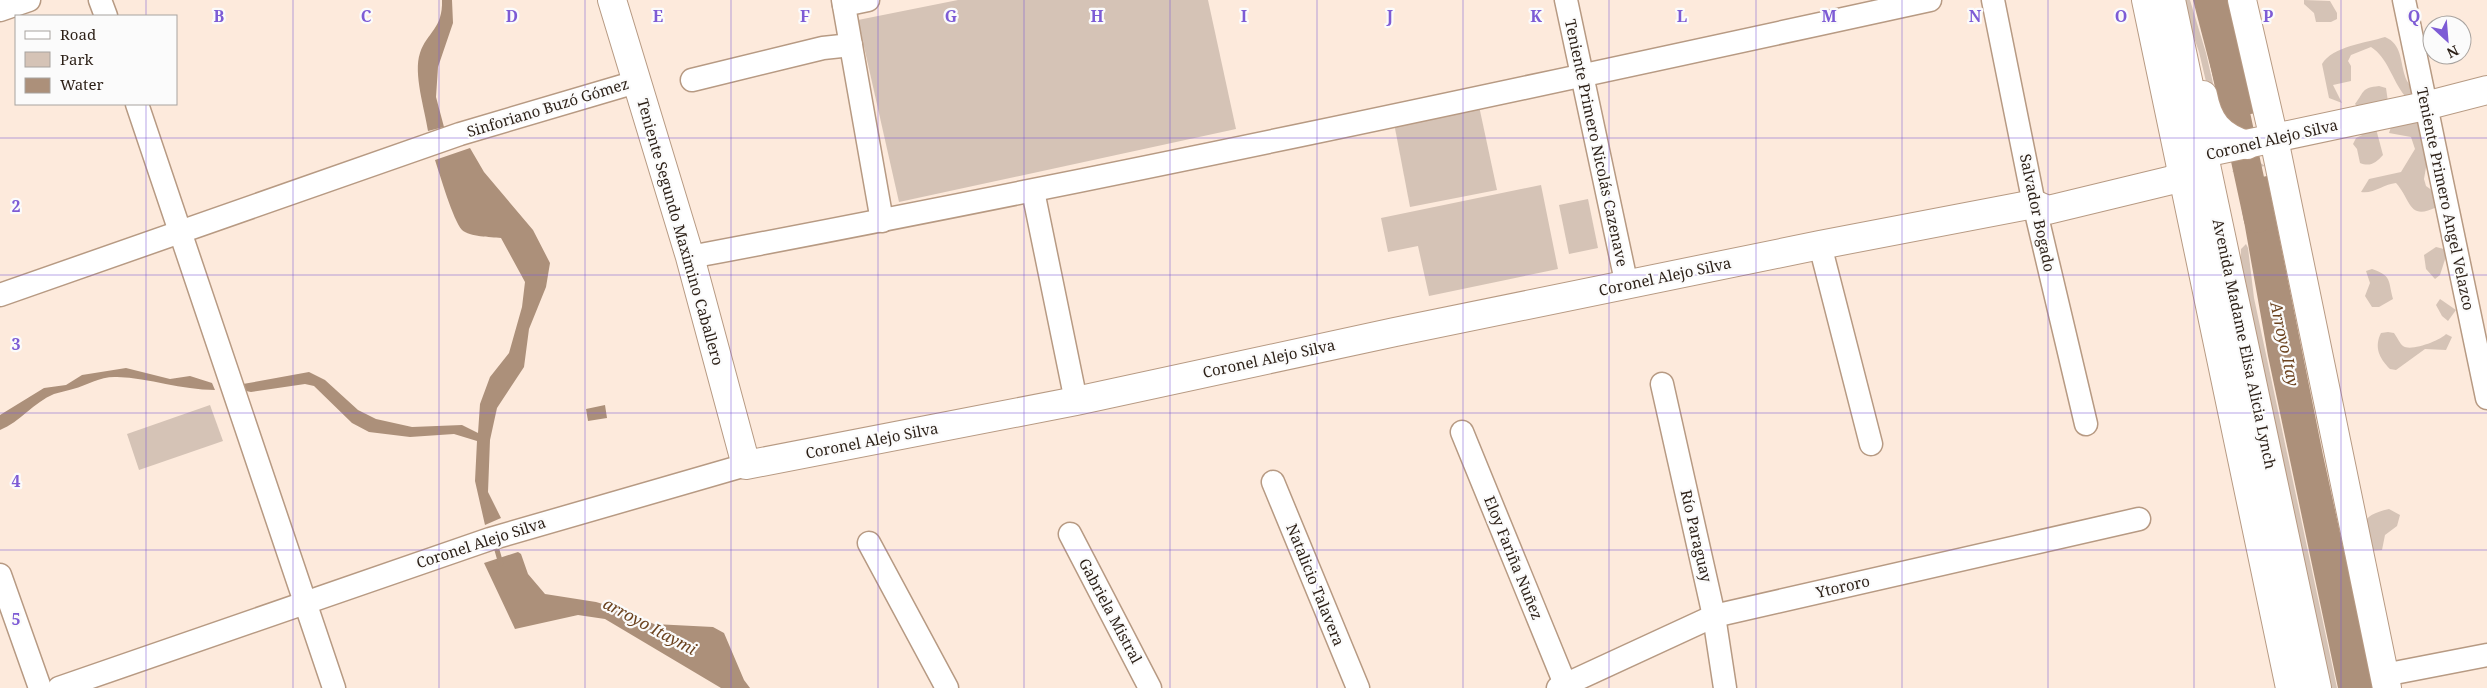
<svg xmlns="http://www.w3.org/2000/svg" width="2487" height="688" viewBox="0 0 2487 688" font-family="'Noto Serif',serif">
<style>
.green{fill:#d5c3b6}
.water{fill:#ac907a}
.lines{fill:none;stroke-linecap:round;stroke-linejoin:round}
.stream{stroke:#ac907a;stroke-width:5}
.river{stroke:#ac907a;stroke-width:29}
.minor-casing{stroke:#b79a83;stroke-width:25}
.major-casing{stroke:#b79a83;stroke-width:30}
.highway-casing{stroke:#b79a83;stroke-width:30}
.minor{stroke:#fff;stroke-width:22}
.major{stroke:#fff;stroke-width:28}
.highway{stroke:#fff;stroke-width:28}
.grid{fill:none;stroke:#7d5bd5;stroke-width:1;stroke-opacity:0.55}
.labels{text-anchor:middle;stroke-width:4.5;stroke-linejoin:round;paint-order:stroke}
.street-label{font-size:15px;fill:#2b1f16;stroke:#fbfbfb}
.water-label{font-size:16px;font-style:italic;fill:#6c431f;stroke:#fbfbfb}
.grid-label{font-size:16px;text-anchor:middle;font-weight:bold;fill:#7d5bd5;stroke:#fbfbfb;stroke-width:4.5;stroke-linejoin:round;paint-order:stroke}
</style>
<rect width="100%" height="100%" fill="#fdeadc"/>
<!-- green -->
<g class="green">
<polygon points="958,0 1208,0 1236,129 899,202 858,20"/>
<polygon points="2181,0 2190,0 2206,53 2218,105 2212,107 2199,52"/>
<polygon points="2304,0 2330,1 2337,13 2337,19 2331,22 2316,22 2314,13 2304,4"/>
<path d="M2385,37C2402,44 2400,61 2405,76C2406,81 2410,85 2414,90L2411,96H2405C2392,80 2388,58 2371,47L2351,55L2348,61L2351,66V81L2333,85L2342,103L2329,98L2322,64C2333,46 2366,43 2385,37Z"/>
<path d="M2379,86L2386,88L2388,102L2362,112L2355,104C2365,91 2361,88 2379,86Z"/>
<polygon points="1479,106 1497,190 1410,207 1394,123"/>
<path d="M2418,118L2431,139L2424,179L2426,186L2437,194V207C2408,221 2412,201 2396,183C2384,184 2374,194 2361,192L2369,179L2401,172L2415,149L2411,137L2389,133L2391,127Z"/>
<path d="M2375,125L2383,155C2376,163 2370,167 2360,163L2357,149L2353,144L2356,138L2362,135L2364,129Z"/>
<polygon points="2256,160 2265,166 2232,172 2238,166"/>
<polygon points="1541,185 1558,269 1429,296 1418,246 1388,252 1381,218"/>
<polygon points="1588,199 1598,248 1569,254 1559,205"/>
<polygon points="2246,244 2248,248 2254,298 2337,688 2327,688 2240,281 2241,249"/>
<polygon points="2436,247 2448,250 2440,275 2435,279 2426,269 2424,255"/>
<path d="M2372,269C2392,276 2388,280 2393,299L2379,307H2372L2365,296L2370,283L2366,271Z"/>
<polygon points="2440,299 2456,310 2448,321 2442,316 2436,305"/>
<path d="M2388,332L2394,333C2397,337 2400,344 2403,346C2411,352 2441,340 2446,334L2452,337L2446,350L2425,349L2396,370L2390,369C2379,358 2374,347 2381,333Z"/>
<polygon points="210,405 223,441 139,470 127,434"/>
<path d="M2389,509L2400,515L2397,526L2385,535L2382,550L2369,551C2361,525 2359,516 2389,509Z"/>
</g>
<!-- water -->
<g class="water">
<path d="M442,0H452L453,23L438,67L436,97L444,127L428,131C425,110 413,73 420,53C427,32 443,29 442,0Z"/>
<polygon points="2193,0 2229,0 2256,113 2224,119"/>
<path d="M470,148L484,172L533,230L550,263L546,287L529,329L524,367L497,408L490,440L488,492L501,518L485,525L475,481L477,441L454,434L410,437L369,432L352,423L314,386L305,384L251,392L246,391L243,384L309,372L325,380L358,410L376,419L412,427L462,425L478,433L480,404L490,377L509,353L522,307L525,282L501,238C490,237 470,237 462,230C453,220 440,175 435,160Z"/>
<polygon points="2267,176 2323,455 2374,688 2338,688 2268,356 2237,182"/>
<path d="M126,368L170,379L190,376L212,383L215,390C181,390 150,378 117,377C101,376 88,385 73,389C67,391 60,392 54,394C34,402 20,422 0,430V415L44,388L66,385L82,375Z"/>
<polygon points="605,405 607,418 588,421 586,409"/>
<polygon points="518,552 521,554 528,574 545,594 596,602 620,609 654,624 713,627 724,633 744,680 750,688 721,688 605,619 578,615 515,629 484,563"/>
</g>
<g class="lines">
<!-- stream -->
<polyline class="stream" points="495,543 501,564"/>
<!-- river -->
<polyline class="river" points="2211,0 2258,218"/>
<!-- minor casing -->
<g class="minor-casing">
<g id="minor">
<polyline points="100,0 106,16"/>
<polyline points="843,0 882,221"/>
<polyline points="1566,0 1627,286"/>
<polyline points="1993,0 2034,204 2086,424"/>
<polyline points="2404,0 2487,398"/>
<polyline points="844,5 868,0"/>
<polyline points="0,10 29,0"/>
<polyline points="692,80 823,48 851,45"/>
<polyline points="137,104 334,688"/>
<polyline points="1033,191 1076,401"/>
<polyline points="1820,245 1871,444"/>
<path d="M690,257C1105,179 1518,90 1930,0"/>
<polyline points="0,295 460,134 636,82"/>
<polyline points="1662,384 1714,616 1725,688"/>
<polyline points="1462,432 1565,684"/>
<polyline points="1273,482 1358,688"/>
<polyline points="1070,534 1150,688"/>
<polyline points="869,543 947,688"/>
<polyline points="0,575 40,688"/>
<polyline points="2384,675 2487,655"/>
<polyline points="59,688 490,539 746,465"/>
<polyline points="1558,688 1714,616 2139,519"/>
</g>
</g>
<!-- major casing -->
<g class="major-casing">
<g id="major">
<polyline points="612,0 690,257 746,465 1076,401 1395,332 1820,245 2034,204 2048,210 2172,180 2181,174"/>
<polyline points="2242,0 2274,139 2387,688"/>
<polyline points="2204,153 2425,106 2487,90"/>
</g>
</g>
<!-- highway casing -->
<g class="highway-casing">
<g id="highway">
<polyline points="2146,0 2290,688"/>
<polyline points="2171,0 2317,688"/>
<path d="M2203,95C2208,122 2219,136 2247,145"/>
</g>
</g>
<!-- minor -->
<use href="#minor" class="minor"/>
<!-- major -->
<use href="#major" class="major"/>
<!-- highway -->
<use href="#highway" class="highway"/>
</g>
<!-- grid -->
<path class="grid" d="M146,0V16M293,0V688M439,0V688M585,0V688M731,0V688M878,0V688M1024,0V688M1170,0V688M1317,0V688M1463,0V688M1609,0V688M1756,0V688M1902,0V688M2048,0V688M2194,0V688M2341,0V688M146,104V688M0,138H2487M0,275H2487M0,413H2487M0,550H2487"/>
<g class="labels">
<!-- street labels -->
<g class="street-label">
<text transform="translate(548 108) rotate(-17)" y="5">Sinforiano Buzó Gómez</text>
<text transform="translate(2272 140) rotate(-13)" y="5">Coronel Alejo Silva</text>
<text transform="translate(1596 143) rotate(78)" y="5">Teniente Primero Nicolás Cazenave</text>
<text transform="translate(2445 199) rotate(78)" y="5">Teniente Primero Angel Velazco</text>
<text transform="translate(2037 213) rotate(78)" y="5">Salvador Bogado</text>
<text transform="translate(680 232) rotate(74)" y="5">Teniente Segundo Maximino Caballero</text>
<text transform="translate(1665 277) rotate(-12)" y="5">Coronel Alejo Silva</text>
<text transform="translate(2244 344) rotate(78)" y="5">Avenida Madame Elisa Alicia Lynch</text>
<text transform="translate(1269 359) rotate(-12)" y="5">Coronel Alejo Silva</text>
<text transform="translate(872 441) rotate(-11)" y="5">Coronel Alejo Silva</text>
<text transform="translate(1696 536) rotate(77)" y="5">Río Paraguay</text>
<text transform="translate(481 543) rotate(-18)" y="5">Coronel Alejo Silva</text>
<text transform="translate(1513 558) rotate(68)" y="5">Eloy Fariña Nuñez</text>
<text transform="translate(1315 585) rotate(68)" y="5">Natalicio Talavera</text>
<text transform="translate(1843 587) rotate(-13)" y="5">Ytororo</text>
<text transform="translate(1110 611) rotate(62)" y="5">Gabriela Mistral</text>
</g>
<!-- water labels -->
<g class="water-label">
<text transform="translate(2285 344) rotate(78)" y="6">Arroyo Itay</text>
<text transform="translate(650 626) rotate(28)" y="6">arroyo Itaymi</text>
</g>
</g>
<g class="grid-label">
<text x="219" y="22">B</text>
<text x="366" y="22">C</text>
<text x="512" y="22">D</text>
<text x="658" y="22">E</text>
<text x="805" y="22">F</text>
<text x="951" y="22">G</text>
<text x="1097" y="22">H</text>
<text x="1244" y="22">I</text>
<text x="1390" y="22">J</text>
<text x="1536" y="22">K</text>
<text x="1682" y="22">L</text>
<text x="1829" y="22">M</text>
<text x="1975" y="22">N</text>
<text x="2121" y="22">O</text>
<text x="2268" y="22">P</text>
<text x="2414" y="22">Q</text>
<text x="16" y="212">2</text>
<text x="16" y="350">3</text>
<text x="16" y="487">4</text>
<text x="16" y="625">5</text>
</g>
<!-- legend -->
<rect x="15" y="15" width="162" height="90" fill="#fbfbfb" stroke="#a8a39f"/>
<rect x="25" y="31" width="25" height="8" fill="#ffffff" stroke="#a8a39f"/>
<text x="60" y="40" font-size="15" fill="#2b1f16">Road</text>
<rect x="25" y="52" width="25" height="15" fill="#d5c3b6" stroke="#a8a39f"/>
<text x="60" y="65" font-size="15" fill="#2b1f16">Park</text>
<rect x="25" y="78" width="25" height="15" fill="#ac907a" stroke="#a8a39f"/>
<text x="60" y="90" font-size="15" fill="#2b1f16">Water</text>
<!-- north arrow -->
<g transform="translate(2447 40) rotate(154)"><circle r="24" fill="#fbfbfb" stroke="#a8a39f"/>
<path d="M0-4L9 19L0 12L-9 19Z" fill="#7d5bd5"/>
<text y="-8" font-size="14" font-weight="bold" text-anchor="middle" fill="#2b1f16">N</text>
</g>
</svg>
